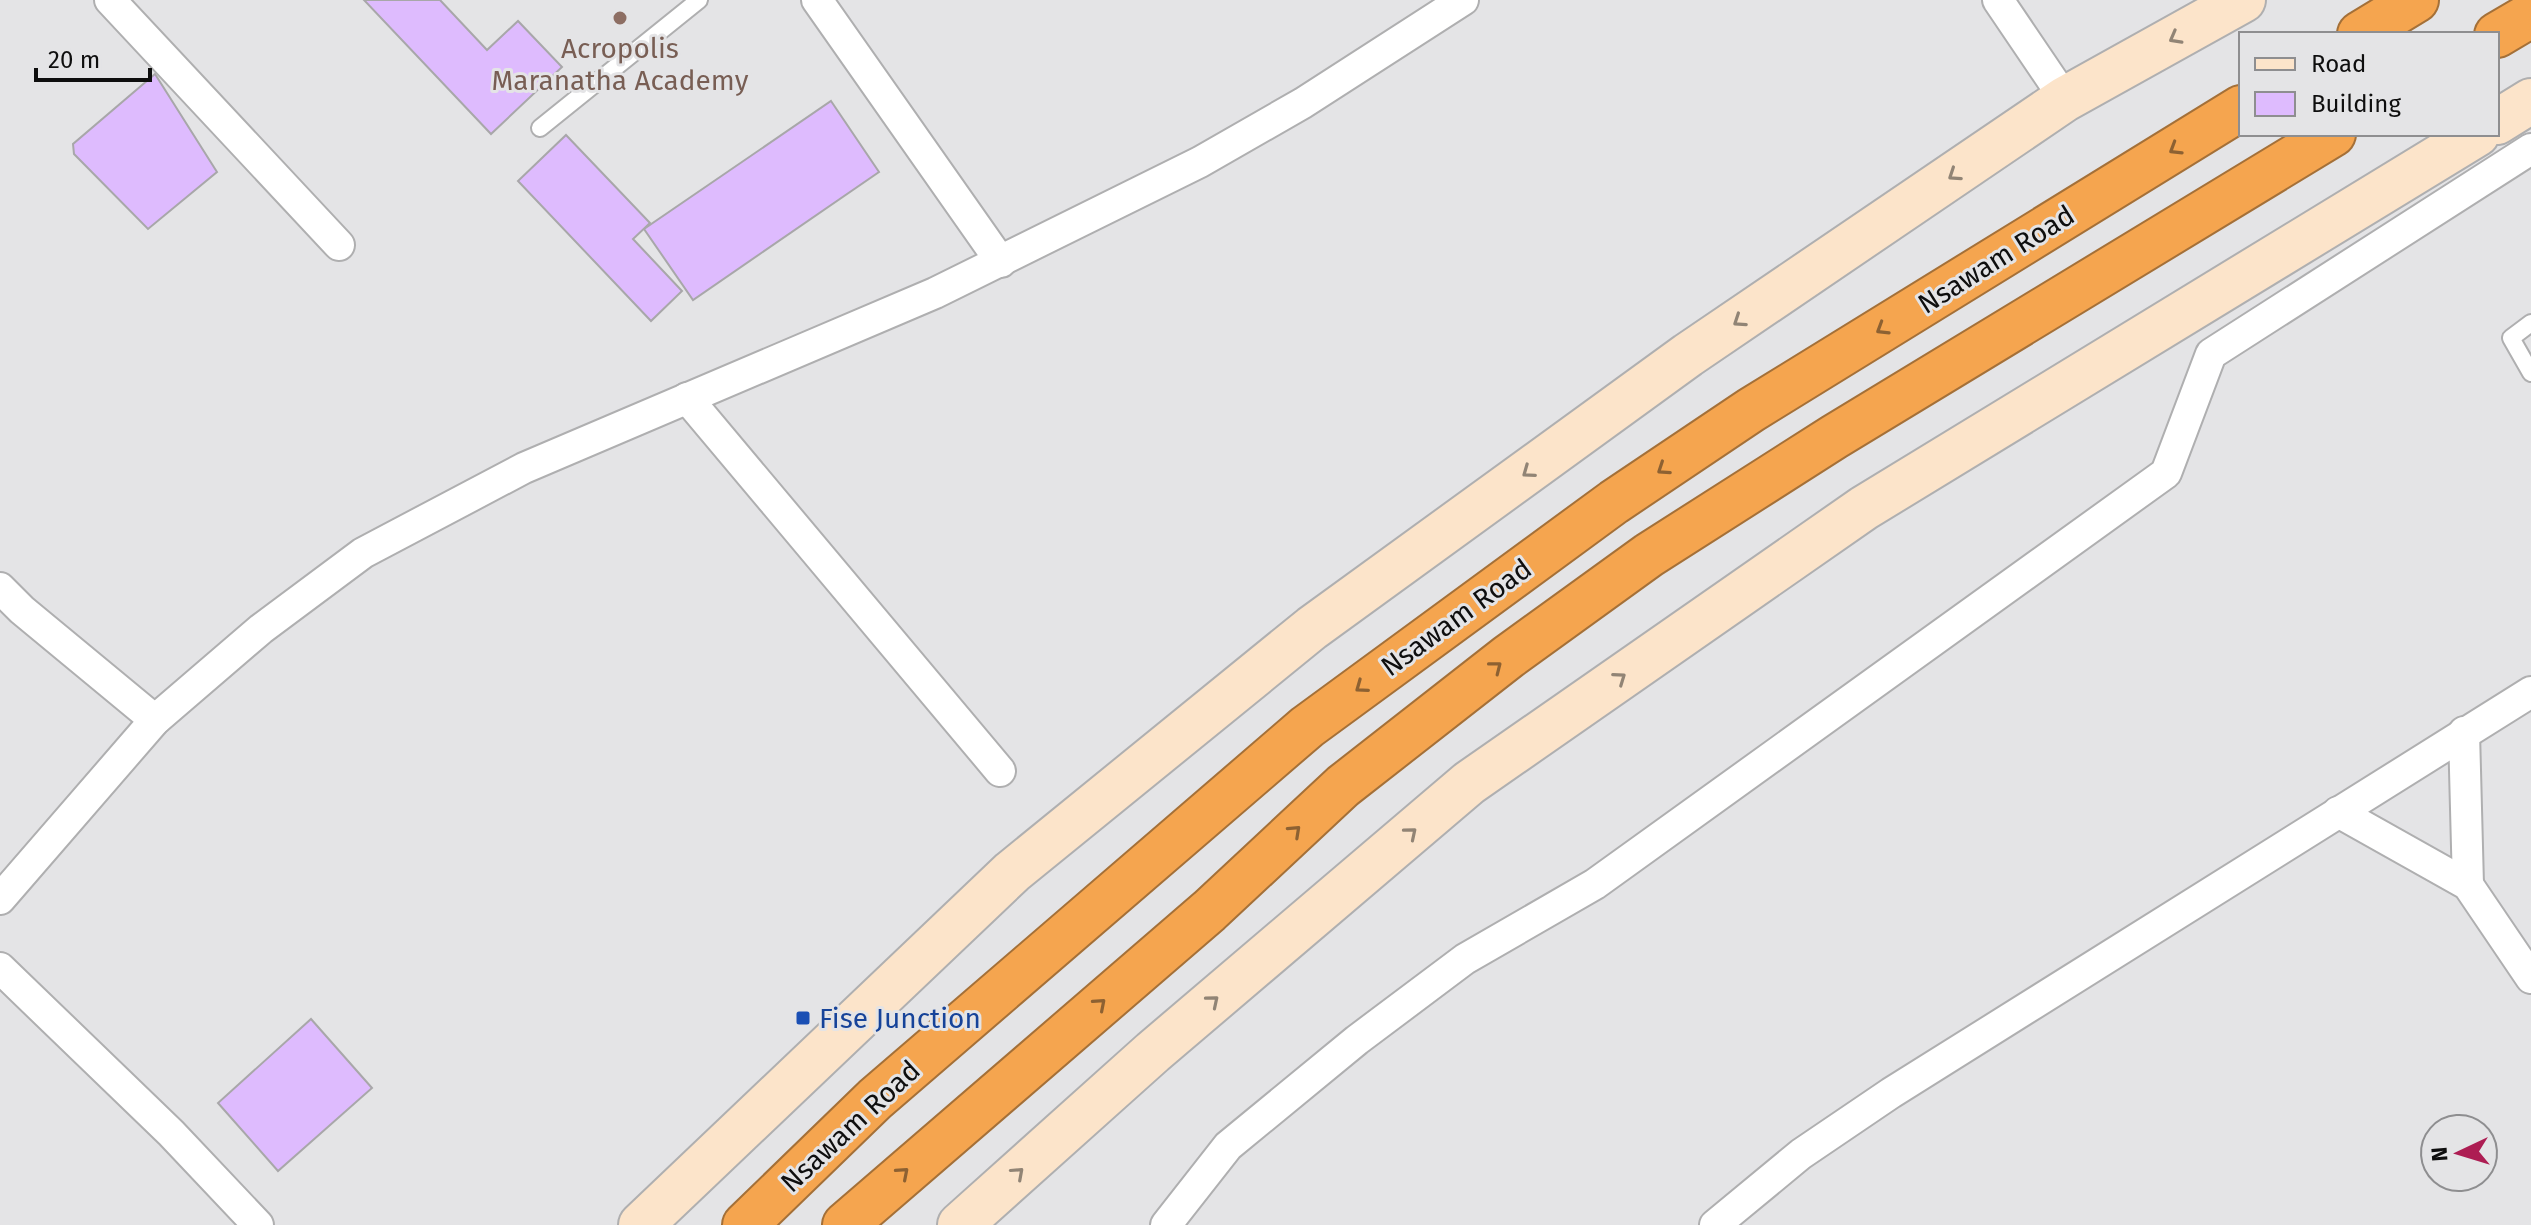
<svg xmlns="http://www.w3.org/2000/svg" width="2531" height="1225" viewBox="0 0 2531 1225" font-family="'Fira Sans',sans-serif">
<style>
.building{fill:#debbfe;stroke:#a8a7a9;stroke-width:2}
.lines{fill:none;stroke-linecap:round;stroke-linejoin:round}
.lane-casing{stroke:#afafb0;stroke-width:20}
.street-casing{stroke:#afafb0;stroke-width:34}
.secondary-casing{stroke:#afafb0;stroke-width:48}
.highway-casing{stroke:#a47038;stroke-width:48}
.lane{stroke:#fff;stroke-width:16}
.street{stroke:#fff;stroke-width:30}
.secondary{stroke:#fce4ca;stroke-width:44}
.highway{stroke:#f5a54f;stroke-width:44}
.oneway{stroke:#918475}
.oneway2{stroke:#8d6132}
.education-dot{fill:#8d6e63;stroke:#e4e4e6;stroke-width:3}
.transit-dot{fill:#1a4fb4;stroke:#e4e4e6;stroke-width:3}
.labels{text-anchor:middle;stroke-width:6;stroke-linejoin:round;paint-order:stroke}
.education-label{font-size:28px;fill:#785e54;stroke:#e4e4e6}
.street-label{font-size:28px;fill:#0e0e0e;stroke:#e4e4e6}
.transit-label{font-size:28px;fill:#164399;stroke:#e4e4e6;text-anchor:start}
</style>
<rect width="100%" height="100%" fill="#e4e4e6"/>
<!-- building -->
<g class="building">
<polygon points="364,0 440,0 487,50 518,21 562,67 491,134"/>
<polygon points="155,74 217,172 148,229 74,154 73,144"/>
<polygon points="831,101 879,172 693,300 644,229"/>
<polygon points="566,135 650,223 633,239 682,291 651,321 518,181"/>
<polygon points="311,1019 372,1088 278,1171 218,1103"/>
</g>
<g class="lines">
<!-- lane casing -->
<g class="lane-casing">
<g id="lane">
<polyline points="540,128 699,0"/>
<polyline points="2531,323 2511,338 2531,373"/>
</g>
</g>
<!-- street casing -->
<g class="street-casing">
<g id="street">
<polyline points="110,0 339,245"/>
<polyline points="817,0 1001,262"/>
<polyline points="1998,0 2065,99"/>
<polyline points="687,398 1000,771"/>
<polyline points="0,588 22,610 155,720"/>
<polyline points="2464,732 2468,885"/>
<polyline points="2338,812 2468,885 2531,978"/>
<polyline points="0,899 155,720 261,629 363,553 524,468 935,293 1200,162 1303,103 1463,0"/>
<polyline points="0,968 171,1133 258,1225"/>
<polyline points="1166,1225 1228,1146 1357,1040 1465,959 1595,884 2166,473 2211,354 2531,149"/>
<polyline points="1715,1225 1801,1154 1891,1093 2531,692"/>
</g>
</g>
<!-- secondary casing -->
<g class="secondary-casing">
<g id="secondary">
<polyline points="2497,122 2531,101"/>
<polyline points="641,1225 1012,872 1312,628 1688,355 2065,99 2243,0"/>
<polyline points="960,1225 1153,1052 1469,783 1864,508 2477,134"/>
</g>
</g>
<!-- highway casing -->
<g class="highway-casing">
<g id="highway">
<polyline points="2360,34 2416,0"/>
<polyline points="2497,35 2531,15"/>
<polyline points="745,1225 875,1099 1307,727 1614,502 1751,410 2241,108"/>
<polyline points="845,1225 1209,911 1343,786 1508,657 1649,555 1834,437 2333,134"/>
</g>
</g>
<!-- lane -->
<use href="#lane" class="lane"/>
<!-- street -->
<use href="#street" class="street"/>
<!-- secondary -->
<use href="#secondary" class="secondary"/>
<!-- highway -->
<use href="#highway" class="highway"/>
</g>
<!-- one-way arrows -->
<defs><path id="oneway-chevron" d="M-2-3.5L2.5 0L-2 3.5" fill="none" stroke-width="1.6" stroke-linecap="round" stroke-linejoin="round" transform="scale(2)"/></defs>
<g class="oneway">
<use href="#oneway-chevron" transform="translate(2175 38) rotate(151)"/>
<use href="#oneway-chevron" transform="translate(1954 175) rotate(146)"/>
<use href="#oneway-chevron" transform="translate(1739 321) rotate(146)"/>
<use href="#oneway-chevron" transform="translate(1528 472) rotate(144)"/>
<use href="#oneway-chevron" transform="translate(1620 678) rotate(-35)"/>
<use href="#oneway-chevron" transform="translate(1411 833) rotate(-40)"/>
<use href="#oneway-chevron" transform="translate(1213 1001) rotate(-40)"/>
<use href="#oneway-chevron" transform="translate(1018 1173) rotate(-42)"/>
</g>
<g class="oneway2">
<use href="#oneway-chevron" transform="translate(2175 149) rotate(148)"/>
<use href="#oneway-chevron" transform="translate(1882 329) rotate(148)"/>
<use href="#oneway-chevron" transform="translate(1663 469) rotate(146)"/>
<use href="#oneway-chevron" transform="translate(1496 667) rotate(-38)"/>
<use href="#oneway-chevron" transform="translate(1361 687) rotate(144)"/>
<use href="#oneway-chevron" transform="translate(1295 831) rotate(-43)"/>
<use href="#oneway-chevron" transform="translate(1100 1004) rotate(-41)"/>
<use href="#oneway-chevron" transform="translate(903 1173) rotate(-41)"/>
</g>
<!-- markers -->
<circle class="education-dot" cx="620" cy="18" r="8"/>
<rect class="transit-dot" x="795" y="1010" width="16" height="16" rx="4"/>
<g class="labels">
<!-- education labels -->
<g class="education-label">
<text x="620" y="58">Acropolis<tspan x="620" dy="32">Maranatha Academy</tspan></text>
</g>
<!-- street labels -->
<g class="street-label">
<text transform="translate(1996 259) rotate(-32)" y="10">Nsawam Road</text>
<text transform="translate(1456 617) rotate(-36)" y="10">Nsawam Road</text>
<text transform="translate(850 1126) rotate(-43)" y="10">Nsawam Road</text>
</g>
<!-- transit labels -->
<g class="transit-label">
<text x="819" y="1028">Fise Junction</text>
</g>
</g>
<!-- legend -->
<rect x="2239" y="32" width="260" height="104" fill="#e4e4e6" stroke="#8e8e90" stroke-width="2"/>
<rect x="2255" y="58" width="40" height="12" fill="#fce4ca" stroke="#8e8e90" stroke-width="2"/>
<text x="2311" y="72" font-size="24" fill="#0e0e0e">Road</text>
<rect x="2255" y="92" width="40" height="24" fill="#debbfe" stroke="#8e8e90" stroke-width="2"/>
<text x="2311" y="112" font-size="24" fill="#0e0e0e">Building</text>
<!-- north arrow -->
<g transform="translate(2459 1153) rotate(266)"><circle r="38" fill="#e4e4e6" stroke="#8e8e90" stroke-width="2"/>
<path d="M0-6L14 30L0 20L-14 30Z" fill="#ad1d53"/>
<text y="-12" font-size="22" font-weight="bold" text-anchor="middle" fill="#0e0e0e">N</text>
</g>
<!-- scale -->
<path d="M36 68v12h114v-12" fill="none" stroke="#0e0e0e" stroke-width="4"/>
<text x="48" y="68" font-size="24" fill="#0e0e0e" stroke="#e4e4e6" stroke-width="6" paint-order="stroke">20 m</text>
</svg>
